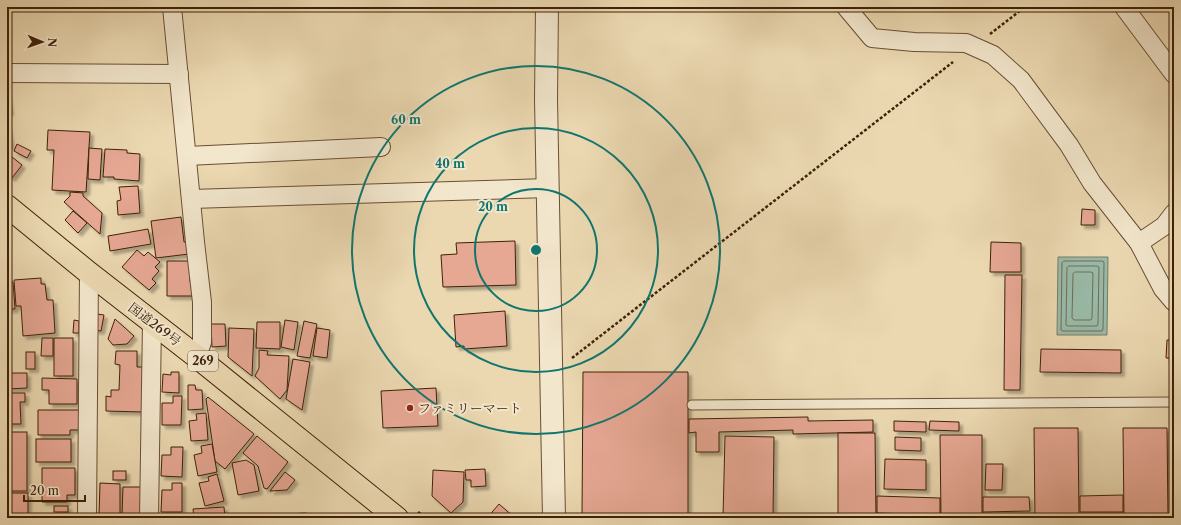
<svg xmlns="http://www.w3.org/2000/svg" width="1181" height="525" viewBox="0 0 1181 525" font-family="'Libre Caslon Text','Noto Serif JP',serif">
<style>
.water{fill:#99baa8;stroke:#757d68}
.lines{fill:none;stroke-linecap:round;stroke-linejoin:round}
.shore{stroke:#6c6e58;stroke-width:1}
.building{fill:#e6a793;stroke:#3e2109;filter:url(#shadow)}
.service-casing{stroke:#694f33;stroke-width:11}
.minor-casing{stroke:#694f33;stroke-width:20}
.tertiary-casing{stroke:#694f33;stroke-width:24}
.trunk-casing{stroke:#3e2109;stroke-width:24}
.path{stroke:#3e2109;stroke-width:2.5;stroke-dasharray:3 2;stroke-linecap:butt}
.service{stroke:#f2e6cc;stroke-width:9}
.minor{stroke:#f2e6cc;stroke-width:18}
.tertiary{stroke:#f2e6cc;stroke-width:22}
.trunk{stroke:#ebd8b1;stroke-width:22}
.ring{fill:none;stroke:#0f766e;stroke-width:2}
.poi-dot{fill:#8f2418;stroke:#f2e6cc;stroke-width:1.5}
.labels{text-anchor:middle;stroke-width:4;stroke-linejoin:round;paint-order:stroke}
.shield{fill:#f2e6cc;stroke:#745c44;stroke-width:1}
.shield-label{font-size:12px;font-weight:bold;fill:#3e2109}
.street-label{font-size:13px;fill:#3e2109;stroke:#f2e6cc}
.poi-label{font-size:13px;fill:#3e2109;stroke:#f2e6cc;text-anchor:start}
.centre{fill:#0f766e;stroke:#f2e6cc;stroke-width:2}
.ring-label{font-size:12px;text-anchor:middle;font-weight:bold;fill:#0f766e;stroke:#f2e6cc;stroke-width:4;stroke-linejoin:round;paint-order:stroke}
</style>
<defs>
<filter id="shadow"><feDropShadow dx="3.5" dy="3.5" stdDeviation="1" flood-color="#0004"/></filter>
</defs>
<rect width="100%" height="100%" fill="#ebd8b1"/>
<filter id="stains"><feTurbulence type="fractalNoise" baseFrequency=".005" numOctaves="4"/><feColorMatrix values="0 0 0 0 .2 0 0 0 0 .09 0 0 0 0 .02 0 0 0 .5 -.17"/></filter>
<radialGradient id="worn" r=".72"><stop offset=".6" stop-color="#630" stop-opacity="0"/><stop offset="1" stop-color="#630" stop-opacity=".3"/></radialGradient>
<!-- water -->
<polygon class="water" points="1058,257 1108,257 1107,335 1057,335"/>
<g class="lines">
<!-- shore -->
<g class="shore">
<polygon points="1064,261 1102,261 1104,262 1103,329 1102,331 1063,331 1061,330 1062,263"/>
<polygon points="1069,266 1097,266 1099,267 1098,324 1097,326 1068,326 1066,325 1067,268"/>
<polygon points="1075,272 1091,272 1093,273 1092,318 1091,320 1074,320 1072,318 1073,274"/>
</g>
</g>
<!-- building -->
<g class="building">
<polygon points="7,92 10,112 7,113"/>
<polygon points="7,122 11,146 7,146"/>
<polygon points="48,130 90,132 86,192 52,190 54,150 47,150"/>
<polygon points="17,144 31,151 27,158 14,151"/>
<polygon points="89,148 102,149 100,180 88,179"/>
<polygon points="105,149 127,150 127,153 140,154 139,181 114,179 114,177 103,177"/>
<polygon points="7,153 22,165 12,178 7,175"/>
<polygon points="138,186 140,213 118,215 117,201 121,200 119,187"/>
<polygon points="70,192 83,193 83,196 102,213 100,234 64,202 70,196"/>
<polygon points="1082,209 1095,210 1095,225 1081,225"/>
<polygon points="73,211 87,223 78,233 65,220"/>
<polygon points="181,217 184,242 187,242 189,254 156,258 151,221"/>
<polygon points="148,229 151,244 110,251 108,236"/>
<polygon points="515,241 516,285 443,287 441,255 457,254 456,243"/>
<polygon points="991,242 1021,243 1021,272 990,272"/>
<polygon points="137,250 144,256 148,252 160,262 155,267 159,271 152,279 156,283 149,290 122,267"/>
<polygon points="167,261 190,261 190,282 194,282 192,287 192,296 167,296"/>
<polygon points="1005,275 1022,275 1020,390 1004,390"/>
<polygon points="41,278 41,284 45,284 47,300 53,300 55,333 23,336 21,306 16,306 14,280"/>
<polygon points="13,282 15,309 7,309 7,283"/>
<polygon points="505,311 507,346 464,349 464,346 456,347 454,315"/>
<polygon points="97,314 104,315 101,331 94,330"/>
<polygon points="115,319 134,336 127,344 113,345 108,339"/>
<polygon points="74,320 79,321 79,333 73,333"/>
<polygon points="285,320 298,322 294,350 281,347"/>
<polygon points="304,321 317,324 310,358 297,356"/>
<polygon points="257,322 280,322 280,349 256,348"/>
<polygon points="211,324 225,324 226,346 212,347"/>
<polygon points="229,328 254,329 252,376 228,357"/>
<polygon points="317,328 330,330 327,358 313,356"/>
<polygon points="42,338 53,338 53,356 41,356"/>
<rect x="54" y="338" width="19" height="38"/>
<polygon points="1167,340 1174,340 1174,358 1166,358"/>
<polygon points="1041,349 1121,350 1121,373 1040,372"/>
<polygon points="259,350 268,351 267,355 289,356 287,390 280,399 255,376 259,368"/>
<polygon points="116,351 137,351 137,367 145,367 143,412 106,411 106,396 111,397 111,390 119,390 120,365 115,364"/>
<rect x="26" y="352" width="9" height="17"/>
<polygon points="293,359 310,362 302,410 286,399"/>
<polygon points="171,372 179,372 179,393 162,392 163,374 171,375"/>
<polygon points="583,372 688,372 688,518 582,518"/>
<polygon points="7,373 27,373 27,388 7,389"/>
<polygon points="42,378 77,379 77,404 49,404 49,390 42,390"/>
<polygon points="188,385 195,385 196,390 202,390 203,409 188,410"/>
<polygon points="436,388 438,426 383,428 381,391"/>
<polygon points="7,393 25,393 25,402 20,402 21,424 7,424"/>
<polygon points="173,396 182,396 181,425 162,425 162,403 173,403"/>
<polygon points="208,397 254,434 225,469 215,461 206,399"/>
<polygon points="38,410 79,410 79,430 70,430 70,435 38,435"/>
<polygon points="206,413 208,440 191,441 189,421 197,420 196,414"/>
<polygon points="808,417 808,421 873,420 873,432 793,434 793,430 719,432 719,452 696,452 696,432 689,433 689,419"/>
<polygon points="894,421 926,422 926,432 894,431"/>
<polygon points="930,421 959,422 959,431 929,430"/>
<polygon points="1034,428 1078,428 1079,518 1035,518"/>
<polygon points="1123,428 1167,428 1168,518 1124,518"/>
<rect x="7" y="432" width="20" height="59"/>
<polygon points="838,433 875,433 876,518 838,518"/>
<polygon points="940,435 982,435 982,518 941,518"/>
<polygon points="257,436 288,462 267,489 264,488 258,466 243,453"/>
<polygon points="725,436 774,437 773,518 723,518"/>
<polygon points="895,437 921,438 921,451 895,450"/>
<rect x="36" y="439" width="35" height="23"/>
<polygon points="212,444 217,472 198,476 194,455 202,453 201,446"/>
<polygon points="171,447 183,447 182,477 161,476 162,455 171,455"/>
<polygon points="885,459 926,460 926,490 884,489"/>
<polygon points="246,460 254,465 259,491 238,495 232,463"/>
<polygon points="986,464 1003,464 1002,490 985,490"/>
<polygon points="42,468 75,468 75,495 67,495 67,502 42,502"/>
<polygon points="485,469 486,486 471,487 471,480 466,480 465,470"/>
<polygon points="433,470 464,472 463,502 451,513 432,496"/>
<rect x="113" y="471" width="13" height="9"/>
<polygon points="285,472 295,480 287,490 270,491"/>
<polygon points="217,474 224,501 205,506 199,483 209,481 208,477"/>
<polygon points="100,483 120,484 120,517 99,516"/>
<polygon points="172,483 182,483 182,512 161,512 162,490 172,490"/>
<polygon points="123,487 145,487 144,515 122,515"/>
<rect x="7" y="493" width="21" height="25"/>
<polygon points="1123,495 1123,512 1080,512 1080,496"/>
<polygon points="877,496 940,498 940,515 877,513"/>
<polygon points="983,497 1029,497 1030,511 983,512"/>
<polygon points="499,504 515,518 487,518"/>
<rect x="54" y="506" width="14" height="6"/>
<polygon points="224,507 225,518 194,518 193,509"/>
<polygon points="306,513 306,518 272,518 272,515"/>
<polygon points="315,514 341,514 341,518 316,518"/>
<rect x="34" y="515" width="45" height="3"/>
</g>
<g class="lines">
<!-- service casing -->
<g class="service-casing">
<polyline id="service" points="692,405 1174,402"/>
</g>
<!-- minor casing -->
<g class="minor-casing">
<g id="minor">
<polyline points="172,7 195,242 202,302 202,342 197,357"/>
<polyline points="846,7 872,38 914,42 966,43 993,55 1021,80 1069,145 1092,183 1139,243 1163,289 1174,302"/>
<polyline points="1124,7 1174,74"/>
<polyline points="7,73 179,74"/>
<polyline points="187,156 381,147"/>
<polyline points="191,199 548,188"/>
<polyline points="1139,243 1164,226 1174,213"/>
<polyline points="87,518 89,273"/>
<polyline points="149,518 152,322"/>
</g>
</g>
<!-- tertiary casing -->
<g class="tertiary-casing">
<polyline id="tertiary" points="547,7 546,99 554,518"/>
</g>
<!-- trunk casing -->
<g class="trunk-casing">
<polyline id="trunk" points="7,206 89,273 197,357 397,518"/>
</g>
<!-- path -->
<g class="path">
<polyline points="990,34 1025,7"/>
<polyline points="572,358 953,62"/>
<polyline points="418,512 426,518"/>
</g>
<!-- service -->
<use href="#service" class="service"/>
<!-- minor -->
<use href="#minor" class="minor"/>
<!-- tertiary -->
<use href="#tertiary" class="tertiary"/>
<!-- trunk -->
<use href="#trunk" class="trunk"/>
</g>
<!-- distance rings -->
<g class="ring">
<circle cx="536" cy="250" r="61"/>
<circle cx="536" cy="250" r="122"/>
<circle cx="536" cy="250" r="184"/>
</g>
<!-- markers -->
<circle class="poi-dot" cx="410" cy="408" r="4"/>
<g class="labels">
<!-- shield labels -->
<rect class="shield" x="188" y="351" width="30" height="20" rx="3"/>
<g class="shield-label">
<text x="203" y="365">269</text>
</g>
<!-- street labels -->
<g class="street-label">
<text transform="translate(155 324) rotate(37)" y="5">国道269号</text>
</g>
<!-- poi labels -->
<g class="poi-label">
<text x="418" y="413">ファミリーマート</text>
</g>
</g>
<circle cx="536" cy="250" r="6" class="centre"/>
<g class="ring-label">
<text x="406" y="124">60 m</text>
<text x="450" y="168">40 m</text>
<text x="493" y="211">20 m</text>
</g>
<!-- margin -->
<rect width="1181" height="525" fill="none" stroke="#ebd8b1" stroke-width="24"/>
<rect x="8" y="8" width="1165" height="509" fill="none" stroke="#3e2109" stroke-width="2"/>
<rect x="12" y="12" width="1157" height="501" fill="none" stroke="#3e2109"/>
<!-- north arrow -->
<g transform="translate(42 42) rotate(92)" stroke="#f2e6cc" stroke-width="3" paint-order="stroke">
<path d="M0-3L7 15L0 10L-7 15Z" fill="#3e2109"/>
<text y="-6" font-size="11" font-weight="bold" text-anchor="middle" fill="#3e2109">N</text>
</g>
<!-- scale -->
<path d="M24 495v6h61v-6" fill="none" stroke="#3e2109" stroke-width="2"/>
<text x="30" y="495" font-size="12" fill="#3e2109" stroke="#f2e6cc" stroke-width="3" paint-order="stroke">20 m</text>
<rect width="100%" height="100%" filter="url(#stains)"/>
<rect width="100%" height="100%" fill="url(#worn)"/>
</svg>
